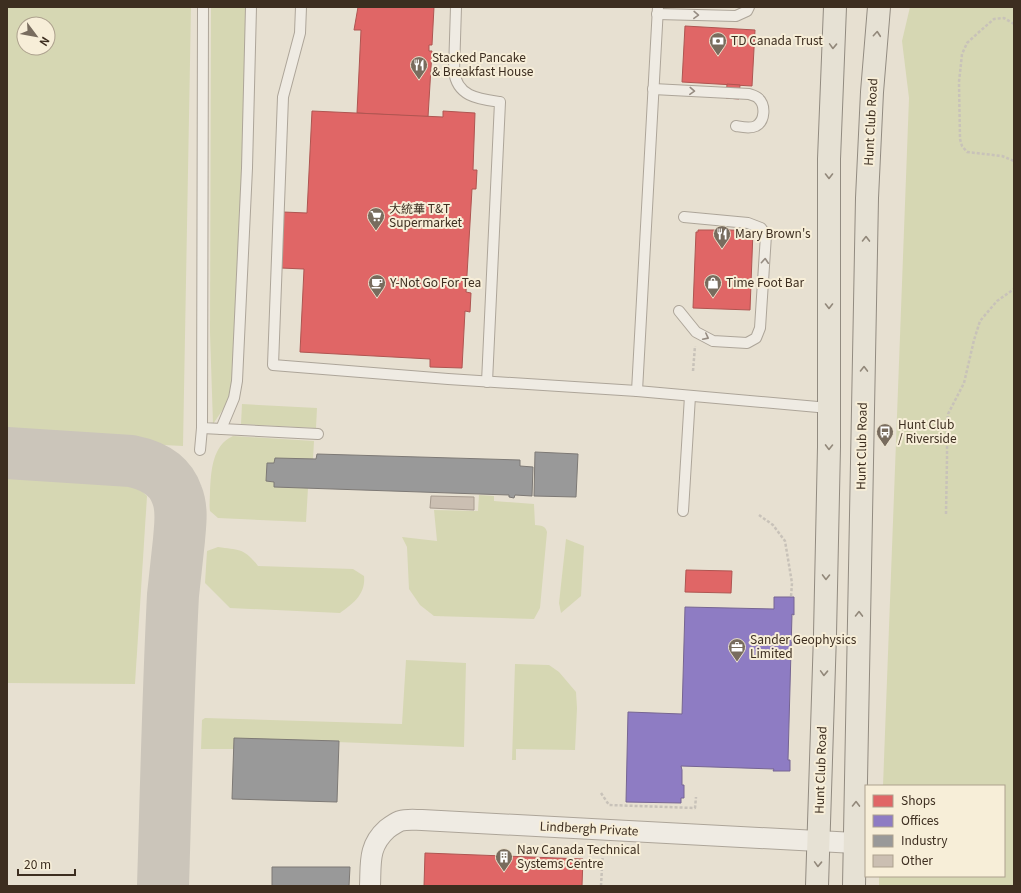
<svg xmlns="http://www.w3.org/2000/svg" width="1021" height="893" viewBox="0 0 1021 893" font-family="Georgia,'Noto Sans SC',serif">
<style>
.green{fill:#d6d7b3;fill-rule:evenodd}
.shops{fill:#e06666;stroke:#af5551}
.offices{fill:#8e7cc3;stroke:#766592}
.industry{fill:#999;stroke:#7d7975}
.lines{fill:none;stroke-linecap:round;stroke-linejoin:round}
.taxiway{stroke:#cbc5ba;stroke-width:52}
.building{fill:#cbbfb2;stroke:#a89c90}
.lane-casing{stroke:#ada599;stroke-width:12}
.street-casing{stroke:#ada599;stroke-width:22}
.primary-casing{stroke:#928b80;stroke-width:24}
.path{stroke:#c8c2b9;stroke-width:2.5;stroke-dasharray:3 2;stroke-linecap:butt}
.lane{stroke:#efebe3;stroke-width:10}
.street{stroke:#efebe3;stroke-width:20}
.primary{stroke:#e6e1d4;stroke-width:22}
.oneway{stroke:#968c82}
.oneway2{stroke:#92887a}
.labels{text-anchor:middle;stroke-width:4;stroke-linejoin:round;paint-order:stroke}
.poi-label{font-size:12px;fill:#3d2e20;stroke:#f7eed8;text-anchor:start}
.street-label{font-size:12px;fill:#3d2e20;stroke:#f7eed8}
</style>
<rect width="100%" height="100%" fill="#e7e0d1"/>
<!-- green -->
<g class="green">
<path d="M7,7H191L183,446L7,437ZM24,24H48V48H24Z"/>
<polygon points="211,7 247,7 236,347 234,377 228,402 213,424 210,333"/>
<polygon points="910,7 1014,7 1014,886 879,886 879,876 1004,876 1004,786 883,786 909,98 902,41"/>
<polygon points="242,404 317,408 316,428 241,424"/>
<path d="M233,436L314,441L313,459L275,458L274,463H267L266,481L308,488L306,522L218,518L210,511C209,505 210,498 210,492C211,472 212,445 233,436Z"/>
<polygon points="7,468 126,475 147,496 135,684 7,683"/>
<path d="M479,495L494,496V501L534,504L535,525C541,526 545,525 547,532L540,608L534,619L434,616L420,605L409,589L407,547L402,537L437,541L434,510L478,511Z"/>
<polygon points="566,539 584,546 581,596 561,613 559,603"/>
<path d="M218,547C239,550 244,548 258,566L353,569L364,576C366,594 353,604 340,613L230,608L205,583L207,551Z"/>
<polygon points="406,660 466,663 464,747 234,738 234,749 201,749 202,720 205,718 402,724"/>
<polygon points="515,664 549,665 559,672 576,692 577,708 575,750 516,749 516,760 512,760"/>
</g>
<!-- shops -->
<g class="shops">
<polygon points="358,7 434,7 432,45 429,45 429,51 432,51 428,117 357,113 361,30 354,30"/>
<polygon points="685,26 755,30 752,86 682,82"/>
<polygon points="727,84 740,85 739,99 726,98"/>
<polygon points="312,111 443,117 443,111 475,113 473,170 477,170 476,189 472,189 466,292 471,293 470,312 465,311 462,368 430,367 430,359 300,352 304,269 281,268 283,212 307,213"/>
<polygon points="723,229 729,229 730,230 753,231 750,310 693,308 696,232 698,232 698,230 723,230"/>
<polygon points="686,570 732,571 731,593 685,592"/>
<polygon points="425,853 583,859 582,886 424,886"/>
</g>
<!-- offices -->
<polygon class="offices" points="774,597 794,597 794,615 792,614 788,760 790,760 790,771 773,771 774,769 681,766 682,770 682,785 684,785 684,798 681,798 681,803 626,802 628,712 682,714 685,607 774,609"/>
<!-- industry -->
<g class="industry">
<polygon points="535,452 578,454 576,497 534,496"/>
<polygon points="317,454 520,460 520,466 533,467 532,496 515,495 514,498 509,497 509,495 274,487 274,482 266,481 267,463 274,463 275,458 316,459"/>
<polygon points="234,738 339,741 337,802 232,799"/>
<polygon points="272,867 350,867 349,886 272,886"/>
</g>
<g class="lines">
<!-- taxiway -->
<path class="taxiway" d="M7,453L131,461C151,465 170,474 177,495C183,510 180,525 179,540C177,558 175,576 173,595C168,692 166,789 163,886"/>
</g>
<!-- building -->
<polygon class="building" points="431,496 474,497 474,510 430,508"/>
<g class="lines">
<!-- lane casing -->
<g class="lane-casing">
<g id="lane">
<polyline points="203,7 202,428 318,434"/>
<polyline points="301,7 300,33 283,97 273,365 448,379 637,391 829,408"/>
<path d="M456,7L454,71C457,97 479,99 500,102L487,382"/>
<polyline points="657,14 736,16 747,11 749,7"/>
<path d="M653,89L749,94C752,95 756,96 758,98C766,105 765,121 756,126C750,129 742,127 736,126"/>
<polyline points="679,311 696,332 713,341 747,343 756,338 760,328 766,235 761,228 748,223 684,217"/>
<polyline points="637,391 658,7"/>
<polyline points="221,429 234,398 237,381 247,168 251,7"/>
<polyline points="200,450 202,428"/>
<polyline points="683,511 690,396"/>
</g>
</g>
<!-- street casing -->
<g class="street-casing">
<path id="street" d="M370,886C371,863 368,846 387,829C391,826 395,823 400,821C407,819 415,820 422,820L855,843"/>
</g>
<!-- primary casing -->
<g class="primary-casing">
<g id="primary">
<polyline points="817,886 825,634 829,447 829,159 835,7"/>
<polyline points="854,886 867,198 872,92 879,7"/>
</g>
</g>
<!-- path -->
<g class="path">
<polyline points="1014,24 1004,18 994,19 979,32 967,43 962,54 959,82 960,139 962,146 967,152 1002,156 1014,161"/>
<polyline points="693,371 695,346"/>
<polyline points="946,514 947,458 947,427 948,414 964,383 974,340 980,321 997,301 1014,289"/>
<polyline points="759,515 773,525 785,541 792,583 791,597"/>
<polyline points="601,793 609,805 695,808 696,797"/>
<polyline points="601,886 603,849"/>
</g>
<!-- lane -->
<use href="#lane" class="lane"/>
<!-- street -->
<use href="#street" class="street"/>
<!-- primary -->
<use href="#primary" class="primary"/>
</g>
<!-- one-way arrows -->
<defs><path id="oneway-chevron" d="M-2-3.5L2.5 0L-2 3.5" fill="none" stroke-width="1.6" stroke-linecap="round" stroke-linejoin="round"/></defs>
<g class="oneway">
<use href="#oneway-chevron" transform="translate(696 15) rotate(2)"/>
<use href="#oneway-chevron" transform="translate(692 91) rotate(3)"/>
<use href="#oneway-chevron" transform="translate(765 261) rotate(-86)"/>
<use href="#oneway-chevron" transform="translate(706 337) rotate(27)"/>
</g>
<g class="oneway2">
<use href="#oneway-chevron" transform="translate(877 34) rotate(-85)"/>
<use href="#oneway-chevron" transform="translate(833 46) rotate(92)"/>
<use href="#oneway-chevron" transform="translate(829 176) rotate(90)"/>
<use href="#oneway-chevron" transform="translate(866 239) rotate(-89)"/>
<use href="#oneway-chevron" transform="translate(829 306) rotate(90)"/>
<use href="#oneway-chevron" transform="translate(864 369) rotate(-89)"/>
<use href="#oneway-chevron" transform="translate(829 447) rotate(91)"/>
<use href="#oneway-chevron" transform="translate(826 577) rotate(91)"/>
<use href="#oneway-chevron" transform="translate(859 614) rotate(-89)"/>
<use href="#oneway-chevron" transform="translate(824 673) rotate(92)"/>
<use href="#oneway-chevron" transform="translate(856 804) rotate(-89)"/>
<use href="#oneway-chevron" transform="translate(818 864) rotate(92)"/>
</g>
<!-- icons -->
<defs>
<g id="bank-pin" transform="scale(0.9)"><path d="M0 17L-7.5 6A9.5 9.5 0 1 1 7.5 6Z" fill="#786c5e" stroke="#f7eed8"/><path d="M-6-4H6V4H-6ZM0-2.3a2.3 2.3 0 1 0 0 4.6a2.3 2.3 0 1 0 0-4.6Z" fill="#fff"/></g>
<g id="restaurant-pin" transform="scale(0.9)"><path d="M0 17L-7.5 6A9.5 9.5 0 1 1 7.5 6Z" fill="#786c5e" stroke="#f7eed8"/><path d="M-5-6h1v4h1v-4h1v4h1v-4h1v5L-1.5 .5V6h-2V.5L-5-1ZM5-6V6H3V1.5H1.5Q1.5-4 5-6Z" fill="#fff"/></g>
<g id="supermarket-pin" transform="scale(0.9)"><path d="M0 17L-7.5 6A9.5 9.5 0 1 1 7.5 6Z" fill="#786c5e" stroke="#f7eed8"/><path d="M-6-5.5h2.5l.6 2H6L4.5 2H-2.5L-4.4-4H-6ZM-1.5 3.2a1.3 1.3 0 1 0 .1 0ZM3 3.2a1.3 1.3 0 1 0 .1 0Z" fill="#fff"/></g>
<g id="cafe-pin" transform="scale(0.9)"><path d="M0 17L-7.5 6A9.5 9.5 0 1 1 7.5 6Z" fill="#786c5e" stroke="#f7eed8"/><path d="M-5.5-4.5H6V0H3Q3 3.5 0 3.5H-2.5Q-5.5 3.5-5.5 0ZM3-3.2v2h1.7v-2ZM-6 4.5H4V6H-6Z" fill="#fff"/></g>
<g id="shop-pin" transform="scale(0.9)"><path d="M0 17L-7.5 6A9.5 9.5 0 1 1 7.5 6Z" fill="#786c5e" stroke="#f7eed8"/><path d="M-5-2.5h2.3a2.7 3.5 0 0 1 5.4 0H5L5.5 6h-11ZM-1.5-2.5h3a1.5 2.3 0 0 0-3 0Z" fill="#fff"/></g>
<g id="bus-pin" transform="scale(0.9)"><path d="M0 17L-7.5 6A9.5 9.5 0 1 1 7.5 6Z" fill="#786c5e" stroke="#f7eed8"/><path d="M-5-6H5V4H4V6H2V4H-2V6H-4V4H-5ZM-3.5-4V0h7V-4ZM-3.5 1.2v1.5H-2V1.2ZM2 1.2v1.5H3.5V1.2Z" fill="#fff"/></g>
<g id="office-pin" transform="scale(0.9)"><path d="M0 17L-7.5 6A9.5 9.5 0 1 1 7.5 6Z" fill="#786c5e" stroke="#f7eed8"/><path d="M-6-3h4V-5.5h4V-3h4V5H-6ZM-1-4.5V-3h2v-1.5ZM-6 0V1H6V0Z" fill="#fff"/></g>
<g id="building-pin" transform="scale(0.9)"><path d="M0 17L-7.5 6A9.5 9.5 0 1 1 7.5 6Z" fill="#786c5e" stroke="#f7eed8"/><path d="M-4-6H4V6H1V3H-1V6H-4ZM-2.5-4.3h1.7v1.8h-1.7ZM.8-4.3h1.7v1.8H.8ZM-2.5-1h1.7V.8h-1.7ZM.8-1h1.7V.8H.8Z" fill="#fff"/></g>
</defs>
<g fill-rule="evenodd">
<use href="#bank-pin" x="718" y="41"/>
<use href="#restaurant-pin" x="419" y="65"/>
<use href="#supermarket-pin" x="376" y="216"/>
<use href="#restaurant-pin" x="722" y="234"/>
<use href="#cafe-pin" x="377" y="283"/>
<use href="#shop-pin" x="713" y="283"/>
<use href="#bus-pin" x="885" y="432"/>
<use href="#office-pin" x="737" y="647"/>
<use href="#building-pin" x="504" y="857"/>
</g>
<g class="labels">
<!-- poi labels -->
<g class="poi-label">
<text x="731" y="45">TD Canada Trust</text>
<text x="432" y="62">Stacked Pancake<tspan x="432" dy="14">&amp; Breakfast House</tspan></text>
<text x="389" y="213">大統華 T&amp;T<tspan x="389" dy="14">Supermarket</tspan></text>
<text x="735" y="238">Mary Brown's</text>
<text x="390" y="287">Y-Not Go For Tea</text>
<text x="726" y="287">Time Foot Bar</text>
<text x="898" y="429">Hunt Club<tspan x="898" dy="14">/ Riverside</tspan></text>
<text x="750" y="644">Sander Geophysics<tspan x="750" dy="14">Limited</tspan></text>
<text x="517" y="854">Nav Canada Technical<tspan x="517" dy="14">Systems Centre</tspan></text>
</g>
<!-- street labels -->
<g class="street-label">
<text transform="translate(871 122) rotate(-87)" y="4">Hunt Club Road</text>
<text transform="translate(862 446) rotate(-89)" y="4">Hunt Club Road</text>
<text transform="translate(821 770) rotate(-88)" y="4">Hunt Club Road</text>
<text transform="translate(589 829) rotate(3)" y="4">Lindbergh Private</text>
</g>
</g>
<!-- border -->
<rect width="1021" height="893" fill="none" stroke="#3d2e20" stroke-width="16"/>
<!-- legend -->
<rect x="865" y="785" width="140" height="92" fill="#f7eed8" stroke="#ada18e"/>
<rect x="873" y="795" width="20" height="12" fill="#e06666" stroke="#ada18e"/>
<text x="901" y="805" font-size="12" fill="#3d2e20">Shops</text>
<rect x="873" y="815" width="20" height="12" fill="#8e7cc3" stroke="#ada18e"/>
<text x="901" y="825" font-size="12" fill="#3d2e20">Offices</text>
<rect x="873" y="835" width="20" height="12" fill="#999999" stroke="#ada18e"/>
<text x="901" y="845" font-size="12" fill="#3d2e20">Industry</text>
<rect x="873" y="855" width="20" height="12" fill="#cbbfb2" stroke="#ada18e"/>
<text x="901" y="865" font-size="12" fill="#3d2e20">Other</text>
<!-- north arrow -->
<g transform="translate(36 36) rotate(122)"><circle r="19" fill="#f7eed8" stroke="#ada18e"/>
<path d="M0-3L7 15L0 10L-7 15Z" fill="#786c5e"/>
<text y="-6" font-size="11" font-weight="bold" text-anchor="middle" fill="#3d2e20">N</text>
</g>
<!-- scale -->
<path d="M18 869v6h57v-6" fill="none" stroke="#3d2e20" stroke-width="2"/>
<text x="24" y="869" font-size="12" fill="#3d2e20" stroke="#f7eed8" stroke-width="3" paint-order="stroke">20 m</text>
</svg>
